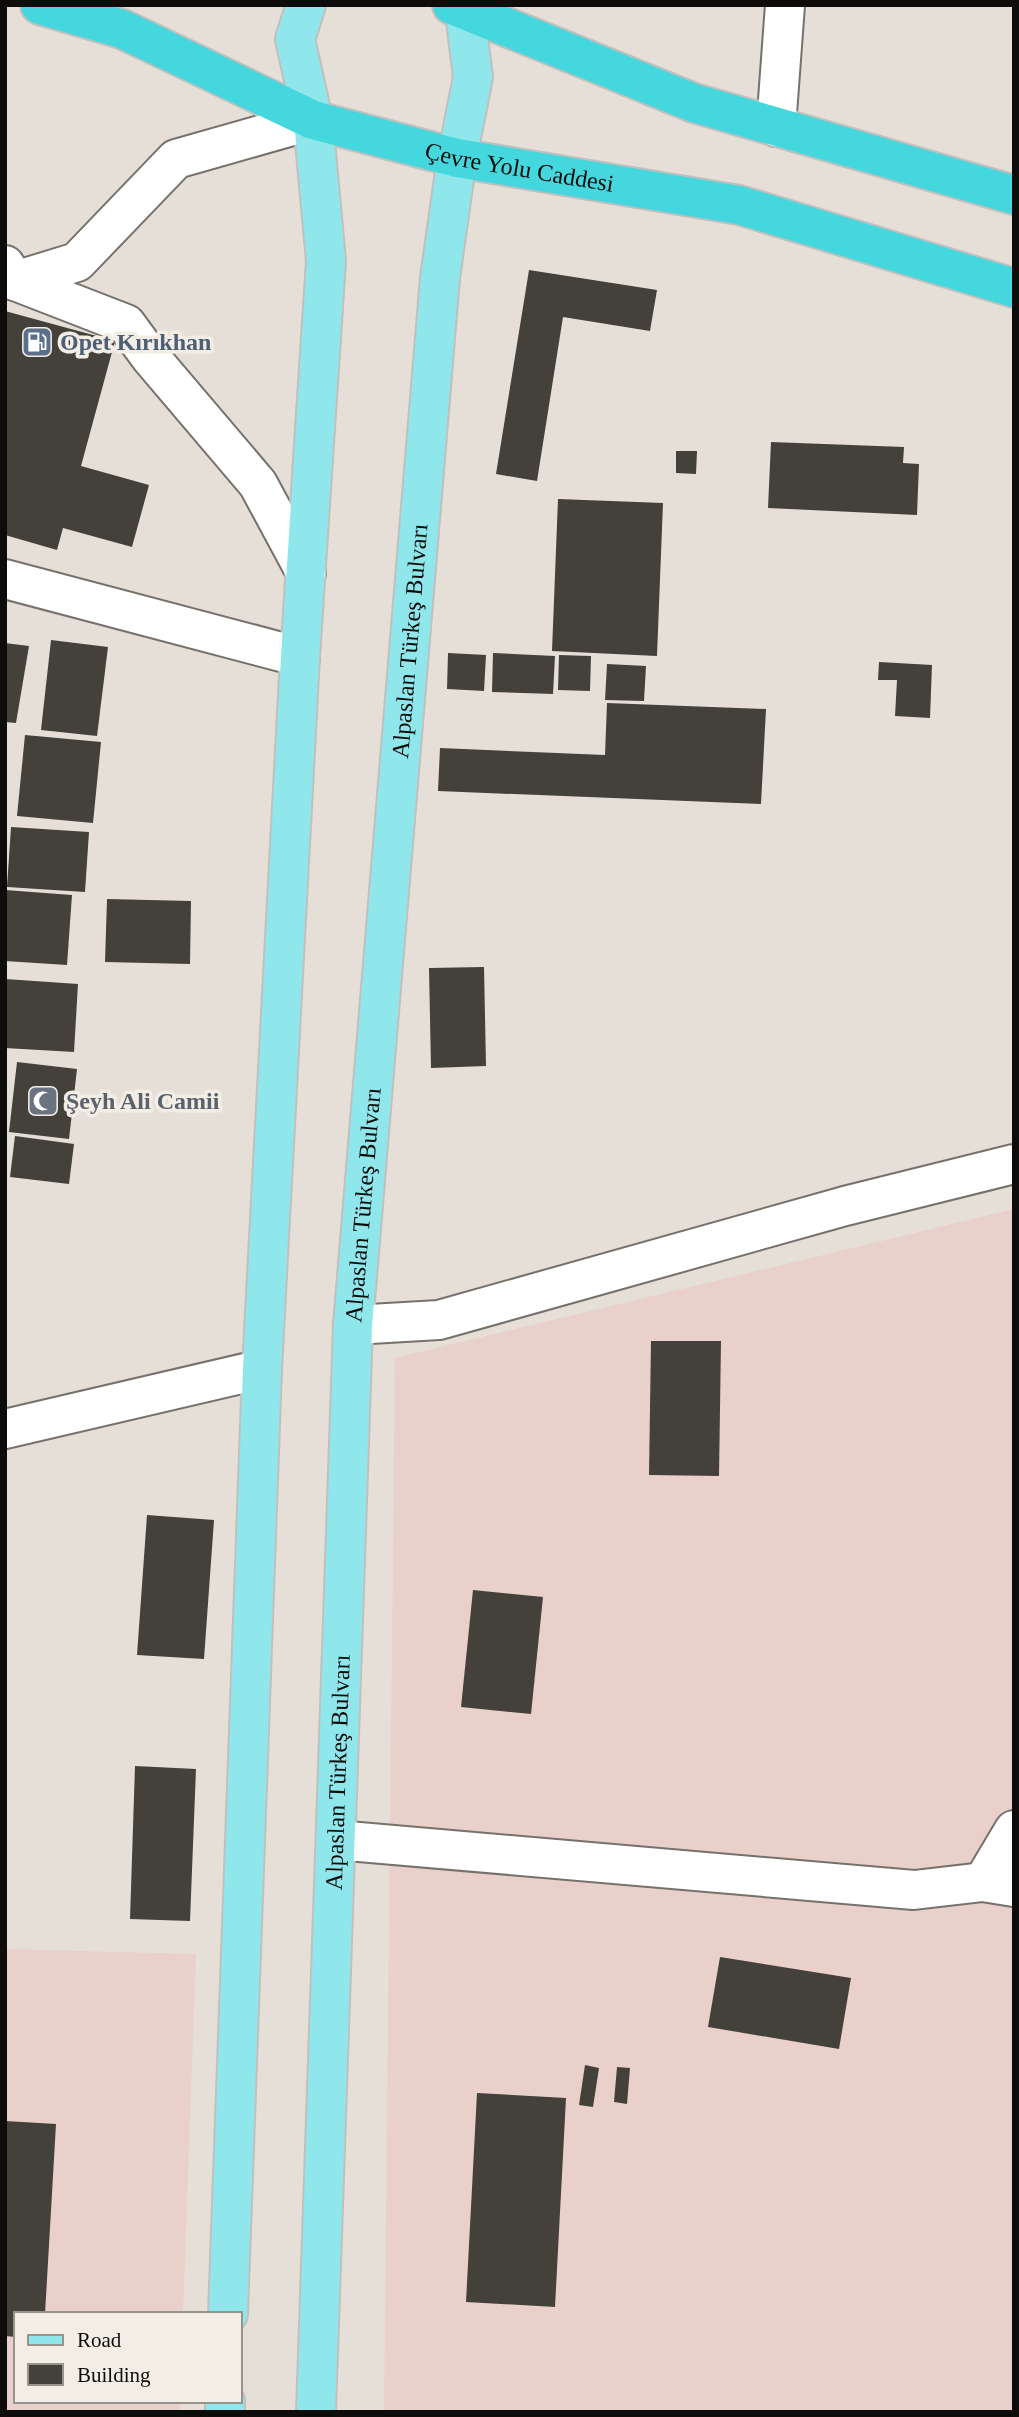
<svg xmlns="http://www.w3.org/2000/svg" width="1019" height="2417" viewBox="0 0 1019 2417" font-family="Georgia,serif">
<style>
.industrial{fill:#ead0cb}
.building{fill:#44403a}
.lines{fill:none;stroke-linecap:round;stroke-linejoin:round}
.minor-casing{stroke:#76716b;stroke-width:42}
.major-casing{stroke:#c0c0bf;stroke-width:42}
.highway-casing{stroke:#c0c0bf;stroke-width:42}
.minor{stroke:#fff;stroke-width:38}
.major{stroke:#8fe7eb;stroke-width:38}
.highway{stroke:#44d7dd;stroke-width:38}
.labels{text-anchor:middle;stroke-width:7;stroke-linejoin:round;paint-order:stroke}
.street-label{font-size:24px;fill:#0e0c0a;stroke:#f2ede5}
.service-label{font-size:24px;font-weight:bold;fill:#4e5e75;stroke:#f2ede5;text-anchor:start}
.worship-label{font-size:24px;font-weight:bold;fill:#5b616d;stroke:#f2ede5;text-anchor:start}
</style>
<rect width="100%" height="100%" fill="#e5dfd8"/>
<!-- industrial -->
<g class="industrial">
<polygon points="1014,1209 1014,2412 384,2412 395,1358"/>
<polygon points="5,1949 196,1954 183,2314 16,2314 16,2401 180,2401 180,2412 5,2412"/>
</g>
<!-- building -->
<g class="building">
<polygon points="529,270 657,290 650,331 563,317 537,481 496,474"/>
<polygon points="5,311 115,341 81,466 149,485 132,547 63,528 57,550 5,535"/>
<polygon points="771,442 904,447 903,463 919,464 917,515 768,508"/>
<polygon points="676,451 697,451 696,474 676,473"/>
<polygon points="558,499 663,503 657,656 552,651"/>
<polygon points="51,640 108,647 97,736 41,730"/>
<polygon points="5,643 29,646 16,723 5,722"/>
<polygon points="448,653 486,655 484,691 447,689"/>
<polygon points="493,653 555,656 553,694 492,692"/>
<polygon points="559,655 591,656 590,691 558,690"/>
<polygon points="879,662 932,665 930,718 895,716 897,680 878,680"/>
<polygon points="607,664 646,666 644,701 605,700"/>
<polygon points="607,703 766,709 761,804 438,791 440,748 605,755"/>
<polygon points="25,735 101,742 93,823 17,816"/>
<polygon points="11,827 89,832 85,892 7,887"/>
<polygon points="5,890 72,895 67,965 5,961"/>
<polygon points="107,899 191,901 190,964 105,962"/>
<polygon points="484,967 486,1066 431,1068 429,968"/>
<polygon points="5,979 78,984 74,1052 5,1048"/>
<polygon points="17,1062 77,1069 69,1139 9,1132"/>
<polygon points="15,1136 74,1144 69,1184 10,1177"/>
<polygon points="651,1341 721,1341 719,1476 649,1475"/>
<polygon points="147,1515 214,1520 204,1659 137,1655"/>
<polygon points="473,1590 543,1597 531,1714 461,1707"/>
<polygon points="135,1766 196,1769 190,1921 130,1919"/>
<polygon points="720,1957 851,1978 839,2049 708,2027"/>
<polygon points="585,2065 599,2068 593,2107 579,2105"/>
<polygon points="617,2067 630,2068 627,2104 614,2102"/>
<polygon points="477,2093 566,2098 555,2307 466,2302"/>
<polygon points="5,2121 56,2124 45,2314 16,2314 16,2337 5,2336"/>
</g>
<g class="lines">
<!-- minor casing -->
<g class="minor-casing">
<g id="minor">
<polyline points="776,127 785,5"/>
<polyline points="5,265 15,281 126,324 151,358 258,484 306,573"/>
<polyline points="15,281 77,262 176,159 313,120"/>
<polyline points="5,579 300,657"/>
<polyline points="353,1325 439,1320 845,1206 1014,1164"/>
<polyline points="5,1429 262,1369"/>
<polyline points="336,1840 914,1890 983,1882 1014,1887"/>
<polyline points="983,1882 1014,1830"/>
</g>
</g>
<!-- major casing -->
<g class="major-casing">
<g id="major">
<polyline points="228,2314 262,1369 300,657 326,261 313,120 295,39 306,5"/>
<polyline points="225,2412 225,2401"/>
<path id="s1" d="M316,2412L353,1325L440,278L457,158L473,77L464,5"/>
</g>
</g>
<!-- highway casing -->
<g class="highway-casing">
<g id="highway">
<path id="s2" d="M40,5L122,29L313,120L457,158L739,205L1014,288"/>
<polyline points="452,5 694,103 1014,195"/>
</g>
</g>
<!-- minor -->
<use href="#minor" class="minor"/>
<!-- major -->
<use href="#major" class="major"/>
<!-- highway -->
<use href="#highway" class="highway"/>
</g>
<!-- icons -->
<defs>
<g id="fuel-square" transform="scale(1.575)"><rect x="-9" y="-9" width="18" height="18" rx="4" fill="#5c6f8a" stroke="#f2ede5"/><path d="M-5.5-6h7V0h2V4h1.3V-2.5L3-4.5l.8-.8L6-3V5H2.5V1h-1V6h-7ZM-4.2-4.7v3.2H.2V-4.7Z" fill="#fff"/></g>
<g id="mosque-square" transform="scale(1.575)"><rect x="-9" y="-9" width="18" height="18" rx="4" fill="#6b7280" stroke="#f2ede5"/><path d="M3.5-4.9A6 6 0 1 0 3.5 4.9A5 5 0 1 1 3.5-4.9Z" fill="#fff"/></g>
</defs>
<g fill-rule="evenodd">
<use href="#fuel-square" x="37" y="342"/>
<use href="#mosque-square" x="43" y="1101"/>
</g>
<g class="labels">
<!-- street labels -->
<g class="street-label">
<text dy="8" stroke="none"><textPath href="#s2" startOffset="509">Çevre Yolu Caddesi</textPath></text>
<text dy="8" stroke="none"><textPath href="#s1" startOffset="1774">Alpaslan Türkeş Bulvarı</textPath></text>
<text dy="8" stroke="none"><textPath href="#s1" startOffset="1208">Alpaslan Türkeş Bulvarı</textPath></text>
<text dy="8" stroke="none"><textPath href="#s1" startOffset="640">Alpaslan Türkeş Bulvarı</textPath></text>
</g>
<!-- service labels -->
<g class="service-label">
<text x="60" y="350">Opet Kırıkhan</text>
</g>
<!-- worship labels -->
<g class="worship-label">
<text x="66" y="1109">Şeyh Ali Camii</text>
</g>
</g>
<!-- border -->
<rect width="1019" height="2417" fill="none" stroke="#0e0c0a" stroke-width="14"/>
<!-- legend -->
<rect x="14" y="2312" width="228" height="91" fill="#f2ede5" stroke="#97938d" stroke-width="2"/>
<rect x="28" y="2335" width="35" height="10" fill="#8fe7eb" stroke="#97938d" stroke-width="2"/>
<text x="77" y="2347" font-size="21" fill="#0e0c0a">Road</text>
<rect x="28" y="2364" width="35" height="21" fill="#44403a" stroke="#97938d" stroke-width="2"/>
<text x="77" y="2382" font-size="21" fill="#0e0c0a">Building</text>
</svg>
